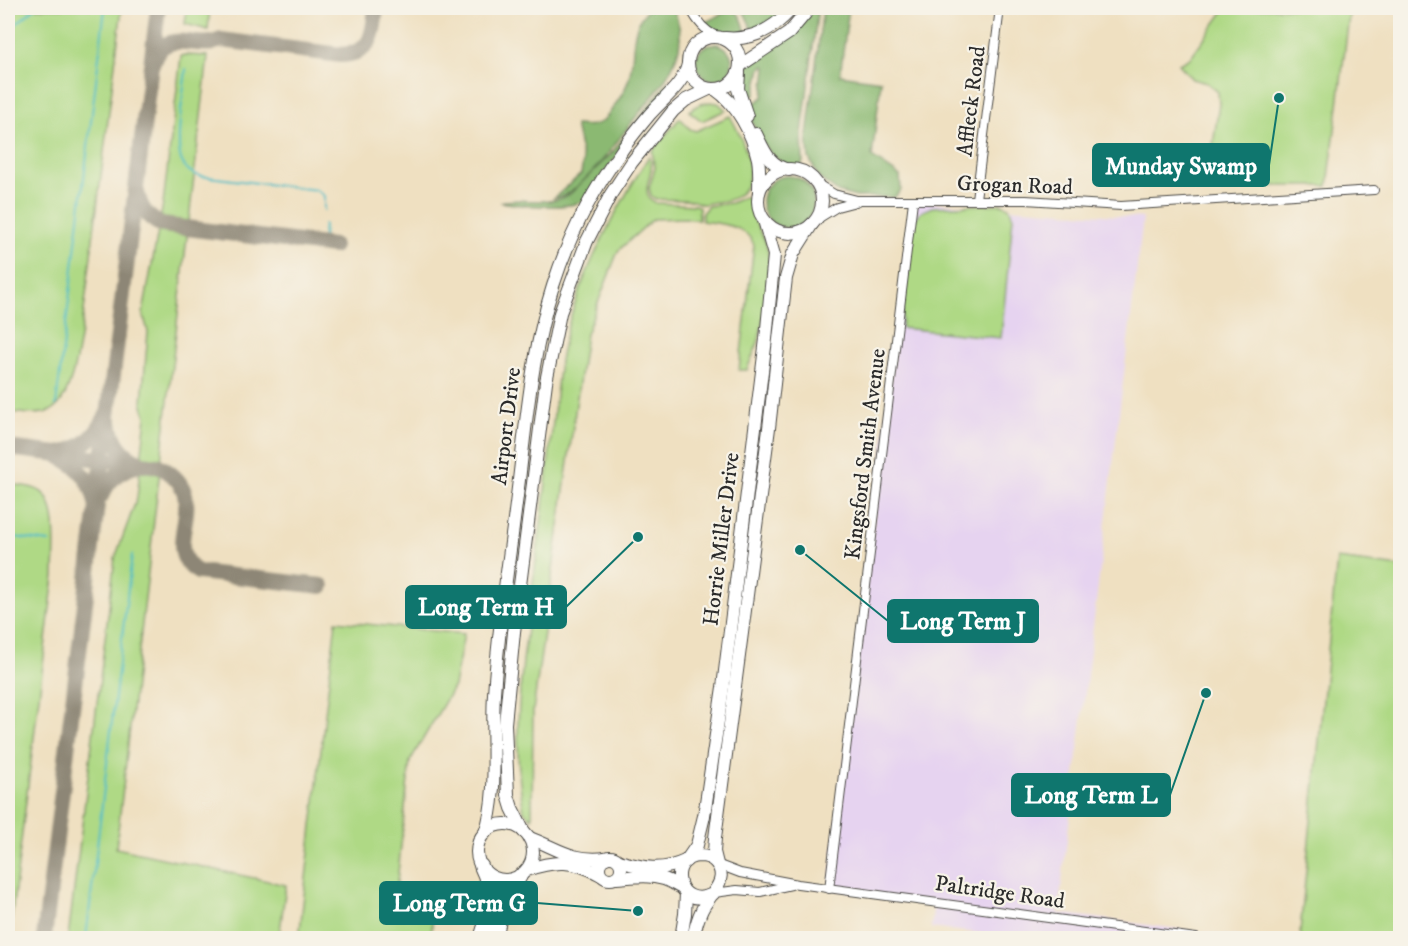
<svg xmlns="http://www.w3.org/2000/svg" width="1408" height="946" viewBox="0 0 1408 946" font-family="'IM FELL DW Pica',serif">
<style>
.built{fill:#e6d3f0}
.green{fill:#afd985;stroke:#6d8258;stroke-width:1.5}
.forest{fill:#8bb972;stroke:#5b724e;stroke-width:1.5}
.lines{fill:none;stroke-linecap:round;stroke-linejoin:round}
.stream{stroke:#4fbdc6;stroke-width:2}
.taxiway{stroke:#8d8676;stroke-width:16}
.street-casing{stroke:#484642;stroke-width:10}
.primary-casing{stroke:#484642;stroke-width:14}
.highway-casing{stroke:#484642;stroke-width:16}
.street{stroke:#fff;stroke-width:8}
.primary{stroke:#fff;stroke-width:12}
.highway{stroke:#fff;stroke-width:14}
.labels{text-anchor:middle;stroke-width:4.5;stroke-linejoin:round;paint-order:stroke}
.street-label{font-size:22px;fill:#2b2b2b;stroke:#f7f3e8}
.leader{fill:none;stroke:#0f766e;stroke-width:2}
.callout-dot{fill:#0f766e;stroke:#f7f3e8;stroke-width:2}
.callout{fill:#0f766e;stroke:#0f766e;stroke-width:2}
.callout-label{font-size:24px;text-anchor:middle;font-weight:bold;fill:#fff}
</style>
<rect width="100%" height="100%" fill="#f7f3e8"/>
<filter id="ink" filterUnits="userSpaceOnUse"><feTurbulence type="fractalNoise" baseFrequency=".0167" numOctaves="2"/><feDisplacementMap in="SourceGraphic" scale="12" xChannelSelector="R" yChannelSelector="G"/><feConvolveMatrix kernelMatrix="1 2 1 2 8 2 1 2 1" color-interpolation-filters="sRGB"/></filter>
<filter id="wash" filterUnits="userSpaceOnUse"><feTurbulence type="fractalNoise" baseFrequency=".008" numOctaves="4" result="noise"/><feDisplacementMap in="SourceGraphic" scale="24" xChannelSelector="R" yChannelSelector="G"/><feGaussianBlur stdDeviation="1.35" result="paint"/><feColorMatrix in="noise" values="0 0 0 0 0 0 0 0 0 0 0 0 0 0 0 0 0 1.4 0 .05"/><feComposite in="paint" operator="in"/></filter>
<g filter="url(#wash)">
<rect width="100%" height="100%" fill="#efe0c1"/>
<!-- built -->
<polygon class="built" points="913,201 1143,218 1058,913 1245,938 1024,938 931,928 934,903 829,889"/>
<!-- green -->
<g class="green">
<path d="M8,8H122L83,319C79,341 73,402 50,411C38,416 20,413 8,412Z"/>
<polygon points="187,8 210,8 208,30 185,24"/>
<polygon points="1229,8 1350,8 1328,186 1218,186 1212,152 1219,104 1218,92 1207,83 1192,79 1179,64 1190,58 1223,12"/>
<polygon points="186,55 208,56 116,848 286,885 279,938 68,938 115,558 137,498 146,416 142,402 148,332 143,313 163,204 181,56"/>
<polygon points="710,102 718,103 726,110 702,121 689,111 700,104"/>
<path d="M730,116C747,146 769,199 715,202C711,202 705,205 702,204C699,204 696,201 693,201C681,199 668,200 656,199L651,196L649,188L655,168L652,151L680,118L690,129L696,131Z"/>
<path d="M649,156C657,170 642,184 649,198L656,203L695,205L699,207V220L686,218L653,219L618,251L586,334L533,711L532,818L524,812C509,731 525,648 535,568C545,499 552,429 560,360C574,285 609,221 649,156Z"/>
<path d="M744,197H747L749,199C749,220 764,231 768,251C771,267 763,323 759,340C756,350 750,360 747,370H739L754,245C747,225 721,224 702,221V213L708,206L731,203Z"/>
<polygon points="1002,204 1009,207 1013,217 1001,338 901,328 913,222 921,212 932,207"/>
<path d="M8,484C18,486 31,485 40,491C60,503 54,555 54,576L9,938Z"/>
<polygon points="1337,559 1400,567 1400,938 1302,938 1300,932"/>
<polygon points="336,621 464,634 454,686 410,761 396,892 434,900 431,938 299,938"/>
</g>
<!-- forest -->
<g class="forest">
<path d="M650,8H673C679,21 682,34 679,48C672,77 650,99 632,122C615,144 591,179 567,194C563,197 559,197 554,198L581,174L583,161L575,125C587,126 596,127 605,119C614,106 625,93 629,78C636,54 628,25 650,8Z"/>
<polygon points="742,8 786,8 779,16 753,31"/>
<path d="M815,8H818L802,133L803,162L800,167C770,167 755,132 747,108L763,97L766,67L765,66L761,68L755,95L745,101L743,74L744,69Z"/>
<polygon points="823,8 849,8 840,75 881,81 872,157 900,176 901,190 895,197 856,197 838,192 819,178 809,158 807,135"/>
<path d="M730,10C742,11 743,24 746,33C728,34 718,35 704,23Z"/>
<circle cx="714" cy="62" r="18"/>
<path d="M668,82L671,84L583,201C567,210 518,205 500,202C522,196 550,208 570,194L612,153Z"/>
<circle cx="788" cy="202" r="26"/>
</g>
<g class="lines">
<!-- stream -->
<g class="stream">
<polyline points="195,12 195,8"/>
<polyline points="8,31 35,8"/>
<path d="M186,69C184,90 174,145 182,162C186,170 192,174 200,176L317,190L324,196V210"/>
<polyline points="323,236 324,224"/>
<polyline points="56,405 105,8"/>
<polyline points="8,536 49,542"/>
<polyline points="86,938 132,555"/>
</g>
<!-- taxiway -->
<g class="taxiway">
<path d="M152,64C165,28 189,47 212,43C215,42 218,41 221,40L341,55C373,53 373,34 376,8"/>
<path d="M137,192C140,208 147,218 162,225L333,246"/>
<path d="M110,422C112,440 122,455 139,462"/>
<path d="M8,448L159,466C219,498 155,546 198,572L322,586"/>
<path d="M61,453C82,449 97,436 106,416"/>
<path d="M60,457C80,466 92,482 96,503"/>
<path d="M101,496C109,479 121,468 140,465"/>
<polyline points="44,938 158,8"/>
</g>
</g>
</g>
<g filter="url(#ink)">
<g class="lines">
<!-- street casing -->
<g class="street-casing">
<g id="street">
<path d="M690,8C696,20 703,30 716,36"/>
<polyline points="816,183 834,194 857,200 1026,200 1121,206 1374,190"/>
<polyline points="976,199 1000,8"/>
<polyline points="816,220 837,207 856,202"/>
<polyline points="719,865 740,873 798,884 1196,938"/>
<polyline points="829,889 913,201"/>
<polyline points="714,893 737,890 760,892 791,885"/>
</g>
</g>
<!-- primary casing -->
<g class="primary-casing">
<g id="primary">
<circle cx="714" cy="63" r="26"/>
<path d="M725,38C753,41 775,28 792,8"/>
<polyline points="741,65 789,33 810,8"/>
<polyline points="739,73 738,89 747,116"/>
<path d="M715,89C737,104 752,133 758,159C760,170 759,181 759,192"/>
<path d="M756,134C764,150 769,166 789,170"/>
<circle cx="790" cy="201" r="32"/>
<circle cx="505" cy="852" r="28"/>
<polyline points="524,832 512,808 508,795 505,724 514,632 546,382 560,313 587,241 611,194 632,162 673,111 686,100 709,89"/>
<path d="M485,833C499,794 491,737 494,694C498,628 509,562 517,496C526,426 531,354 553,286C568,239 591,193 620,153C629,139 640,126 650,114C663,99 684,84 688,64"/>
<path d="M530,838C559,849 572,862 606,858"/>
<circle cx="610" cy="868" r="11"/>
<path d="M619,861C643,868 662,872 685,861"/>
<polyline points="686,861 697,845 704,816 723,687 766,339 774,255 764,220"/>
<polyline points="717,864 714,852 715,838 769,428 786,278 793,254 812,224"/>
<path d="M527,870C555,860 574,860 601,875"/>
<path d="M616,878C632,877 648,874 664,879C670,881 676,885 682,888"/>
<polyline points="681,938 685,914 686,893"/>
<path d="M693,938C695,930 697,920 701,912C707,896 731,881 716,863C712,858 705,856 699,856C666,857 676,912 713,894"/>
</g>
</g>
<!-- highway casing -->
<g class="highway-casing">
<g id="highway">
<path d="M481,866C495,895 491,909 481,938"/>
<polyline points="495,938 503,903 520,876"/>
</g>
</g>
<!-- street -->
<use href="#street" class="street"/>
<!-- primary -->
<use href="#primary" class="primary"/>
<!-- highway -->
<use href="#highway" class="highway"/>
</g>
</g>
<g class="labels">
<!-- street labels -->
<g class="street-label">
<text transform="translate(970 101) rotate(-83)" y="8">Affleck Road</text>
<text transform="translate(1015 184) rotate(2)" y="8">Grogan Road</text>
<text transform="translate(505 426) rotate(-83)" y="8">Airport Drive</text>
<text transform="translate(864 454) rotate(-83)" y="8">Kingsford Smith Avenue</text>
<text transform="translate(720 539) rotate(-83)" y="8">Horrie Miller Drive</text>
<text transform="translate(1000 891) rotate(8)" y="8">Paltridge Road</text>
</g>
</g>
<!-- callouts -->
<path class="leader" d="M1279 98L1269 165M638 537L566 607M800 550L888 621M1206 693L1170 795M638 911L537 903"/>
<g class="callout-dot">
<circle cx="1279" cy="98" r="6"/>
<circle cx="638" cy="537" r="6"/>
<circle cx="800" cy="550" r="6"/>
<circle cx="1206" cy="693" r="6"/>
<circle cx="638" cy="911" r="6"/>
</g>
<g class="callout">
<rect x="1093" y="144" width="176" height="42" rx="6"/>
<rect x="406" y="586" width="160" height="42" rx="6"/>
<rect x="888" y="600" width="150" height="42" rx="6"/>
<rect x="1012" y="774" width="158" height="42" rx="6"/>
<rect x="380" y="882" width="157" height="42" rx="6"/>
</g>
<g class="callout-label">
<text x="1181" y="174">Munday Swamp</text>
<text x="486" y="615">Long Term H</text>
<text x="963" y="629">Long Term J</text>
<text x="1091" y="803">Long Term L</text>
<text x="459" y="911">Long Term G</text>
</g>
<!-- margin -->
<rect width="1408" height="946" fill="none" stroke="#f7f3e8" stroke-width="30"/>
</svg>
